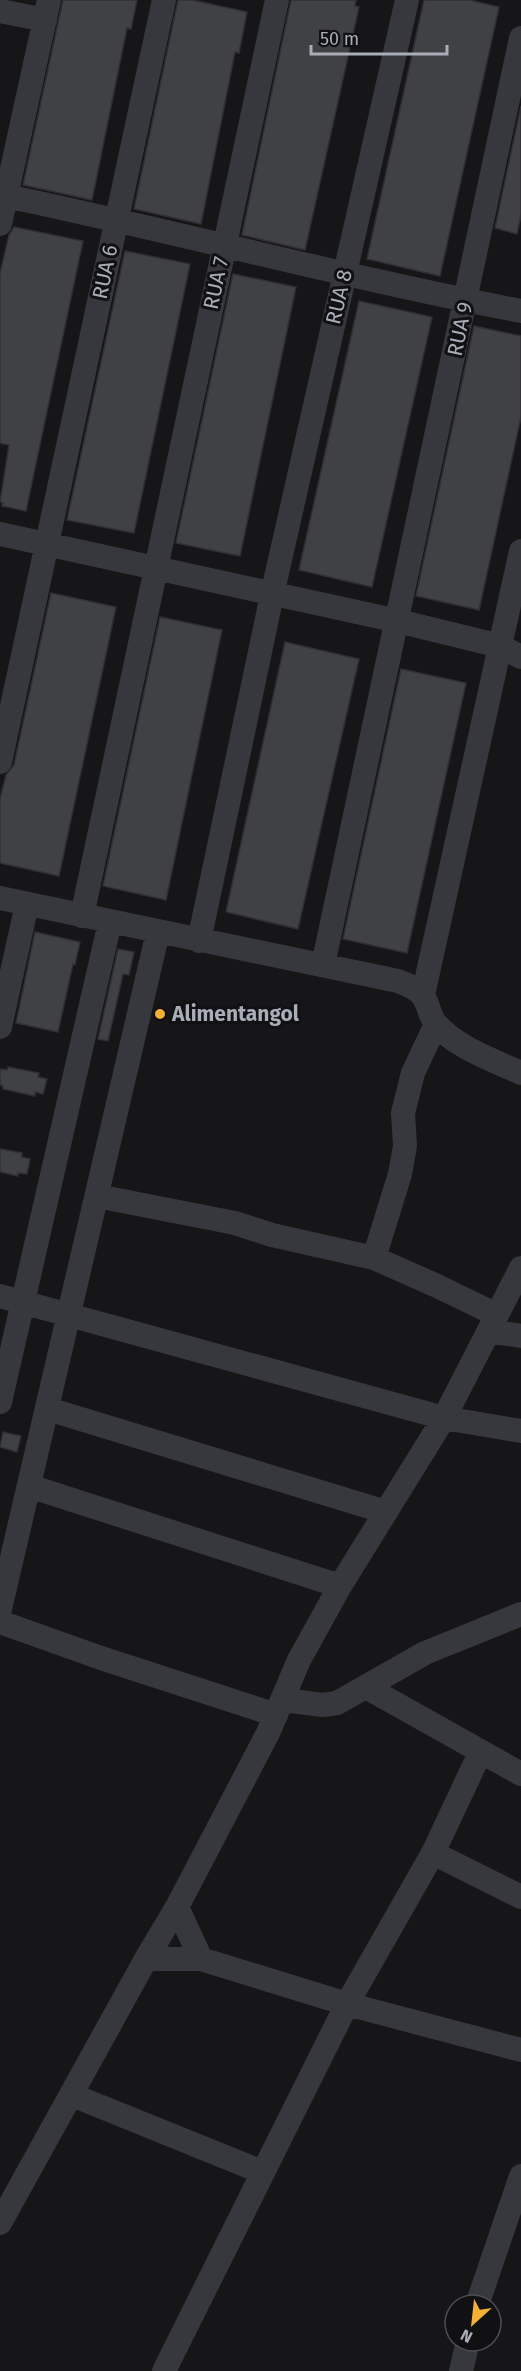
<svg xmlns="http://www.w3.org/2000/svg" width="521" height="2371" font-family="'Fira Sans',sans-serif">
  <style>
    .building { fill: #404145; stroke: #303034; stroke-width: 1.5 }
    .lines { fill: none; stroke-linecap: round; stroke-linejoin: round }
    .minor { stroke: #37383d; stroke-width: 24 }
    .poi-dot { fill: #f2b134; stroke: #111113; stroke-width: 2 }
    .labels { text-anchor: middle; stroke-width: 6; stroke-linejoin: round; paint-order: stroke }
    .street-label { font-size: 21px; fill: #a8adb8; stroke: #111113 }
    .poi-label { font-size: 21px; font-weight: bold; fill: #a8adb8; stroke: #111113; text-anchor: start }
  </style>
  <rect width="100%" height="100%" fill="#161618"/>
  <!-- building -->
  <path class="building" d="M 63,0 L 137,0 L 131,29 L 127,28 L 92,200 L 23,185 Z
    M 178,0 L 192,0 L 247,12 L 239,53 L 235,52 L 201,224 L 134,209 Z
    M 291,0 L 356,0 L 355,6 L 359,7 L 305,250 L 242,235 Z
    M 424,0 L 469,0 L 499,7 L 440,276 L 367,259 Z
    M 521,106 L 521,215 L 517,234 L 495,228 Z
    M 14,227 L 83,241 L 26,511 L 2,506 L 3,503 L 0,502 L 9,445 L 0,443 L 0,273 L 9,235 Z
    M 125,251 L 190,264 L 134,533 L 67,520 Z
    M 233,274 L 296,287 L 240,556 L 176,543 Z
    M 359,301 L 432,317 L 372,587 L 299,570 Z
    M 474,326 L 521,336 L 521,417 L 479,610 L 416,596 Z
    M 51,593 L 116,607 L 59,876 L 0,863 L 0,799 L 6,775 L 14,765 Z
    M 160,617 L 222,630 L 166,900 L 103,886 Z
    M 285,642 L 359,659 L 298,929 L 226,912 Z
    M 401,669 L 466,683 L 407,953 L 343,939 Z
    M 35,932 L 80,942 L 75,965 L 73,964 L 58,1032 L 16,1023 Z
    M 118,949 L 134,952 L 129,975 L 123,974 L 108,1041 L 98,1039 Z
    M 8,1067 L 39,1073 L 38,1077 L 47,1079 L 43,1094 L 35,1092 L 35,1096 L 3,1089 L 3,1086 L 0,1085 L 0,1069 L 7,1070 Z
    M 0,1149 L 22,1153 L 22,1157 L 30,1159 L 27,1174 L 18,1173 L 18,1176 L 0,1172 Z
    M 3,1432 L 21,1436 L 17,1452 L 0,1447 Z"/>
  <g class="lines">
    <!-- minor -->
    <path class="minor" d="M 0,11 L 45,20
      M 6,196 C 178,232 348,278 521,311
      M 0,224 L 49,0
      M 0,534 L 398,621 L 500,646 L 521,657
      M 0,762 L 164,0
      M 0,898 L 398,981 C 406,984 417,988 422,995 C 429,1003 429,1016 436,1024 C 457,1048 493,1060 521,1073
      M 82,916 L 277,0
      M 199,941 L 272,595 L 407,0
      M 323,965 L 521,38
      M 423,995 L 521,551
      M 0,1027 L 27,904
      M 97,1196 L 235,1223 L 272,1235 L 374,1258 L 435,1285 L 497,1315
      M 374,1258 L 400,1174 L 405,1146 L 403,1113 L 413,1073 L 436,1024
      M 0,1296 L 444,1418 L 521,1431
      M 489,1331 L 521,1336
      M 0,1402 L 110,922
      M 48,1409 L 386,1512
      M 29,1486 L 340,1586
      M 0,1609 L 158,932
      M 0,1622 L 101,1658 L 276,1715
      M 366,1687 L 521,1774
      M 283,1700 L 323,1705 L 337,1703 L 425,1653 L 521,1614
      M 480,1753 L 433,1853 L 347,2004 L 521,2050
      M 433,1853 L 521,1897
      M 177,1907 L 201,1959
      M 146,1959 L 201,1959 L 347,2004 L 164,2371
      M 72,2095 L 262,2172
      M 0,2223 L 146,1959 L 177,1907 L 268,1733 L 299,1660 L 340,1586 L 444,1418 L 521,1268
      M 477,2305 L 521,2176
      M 461,2371 L 468,2341"/>
  </g>
  <!-- markers -->
  <circle class="poi-dot" cx="160" cy="1014" r="6"/>
  <g class="labels">
    <!-- street labels -->
    <g class="street-label">
      <text transform="translate(105 272) rotate(-78)" y="7">RUA 6</text>
      <text transform="translate(216 283) rotate(-78)" y="7">RUA 7</text>
      <text transform="translate(339 297) rotate(-77)" y="7">RUA 8</text>
      <text transform="translate(460 329) rotate(-78)" y="7">RUA 9</text>
    </g>
    <!-- poi labels -->
    <g class="poi-label">
      <text x="172" y="1021">Alimentangol</text>
    </g>
  </g>
  <!-- north arrow -->
  <g transform="translate(473 2323) rotate(207)"><circle r="28" fill="#111113" stroke="#4d4f55" stroke-width="1.5"/>
  <path d="M0-4.5L10 22L0 15L-10 22Z" fill="#f2b134"/>
  <text y="-9" font-size="16" font-weight="bold" text-anchor="middle" fill="#a8adb8">N</text>
  </g>
  <!-- scale -->
  <path d="M311 45v9h136v-9" fill="none" stroke="#a8adb8" stroke-width="3"/>
  <text x="320" y="45" font-size="18" fill="#a8adb8" stroke="#111113" stroke-width="4.5" paint-order="stroke">50 m</text>
</svg>
